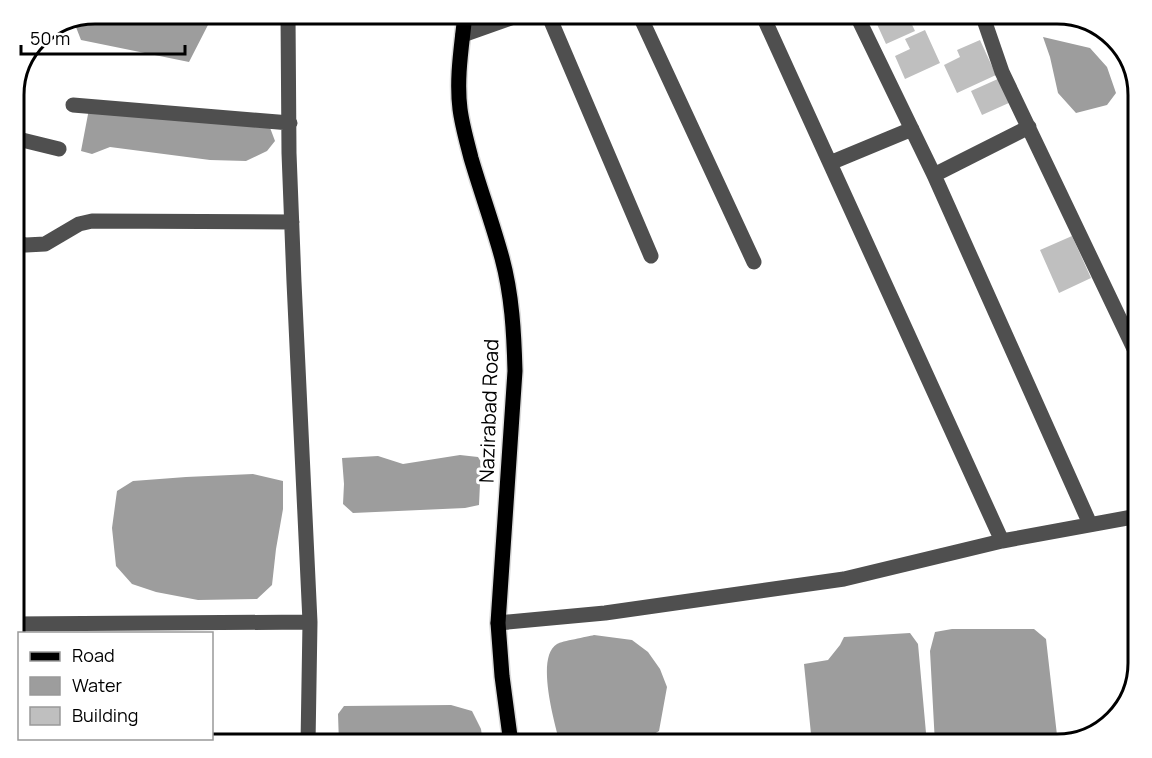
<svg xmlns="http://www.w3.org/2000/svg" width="1152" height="758" font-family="Manrope,sans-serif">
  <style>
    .water { fill: #9d9d9d }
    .building { fill: #bfbfbf }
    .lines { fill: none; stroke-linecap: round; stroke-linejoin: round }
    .major-casing { stroke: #dbdbdb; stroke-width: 18 }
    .minor { stroke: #4f4f4f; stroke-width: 15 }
    .major { stroke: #000; stroke-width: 15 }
    .labels { text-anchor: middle; stroke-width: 6; stroke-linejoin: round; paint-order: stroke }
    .street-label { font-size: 20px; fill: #000; stroke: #fff }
    .rim { fill: none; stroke: #000; stroke-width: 3 }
  </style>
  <rect width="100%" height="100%" fill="#fff"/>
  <!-- water -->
  <path class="water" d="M 95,14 L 208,14 L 209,23 L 189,62 L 81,40 L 74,22 Z
    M 1043,37 L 1090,48 L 1107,67 L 1116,93 L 1107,105 L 1076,113 L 1058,93 L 1050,57 Z
    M 89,109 L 269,125 L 275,141 L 267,151 L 246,161 L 210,160 L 110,147 L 92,154 L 81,151 Z
    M 460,455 L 478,457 L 481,462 L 479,505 L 465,508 L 353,513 L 343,504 L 344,484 L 342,458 L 378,456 L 403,464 Z
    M 253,474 L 283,481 L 283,509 L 276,549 L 272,585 L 257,599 L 198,600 L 156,592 L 132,584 L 116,566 L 112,528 L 117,491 L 133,481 L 186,477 Z
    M 952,629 L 1034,629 L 1046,639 L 1058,744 L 935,744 L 930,651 L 935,632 Z
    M 910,633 L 918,644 L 927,744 L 812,744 L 804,664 L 828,660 L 840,645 L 844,637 Z
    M 594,635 L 632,640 L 648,652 L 660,669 L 667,687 L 659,731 L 638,744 L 560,744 C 555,724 535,657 557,644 C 562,641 587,637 594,635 Z
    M 451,705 L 472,711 L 481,729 L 483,744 L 339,744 L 338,714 L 344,706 Z"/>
  <!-- building -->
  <path class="building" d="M 895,14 L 907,14 L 915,31 L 886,44 L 876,22 Z
    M 925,30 L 940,63 L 905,79 L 895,56 L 910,49 L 905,39 Z
    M 980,40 L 996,75 L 957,93 L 944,65 L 960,57 L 957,50 Z
    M 1000,78 L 1011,102 L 982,115 L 971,91 Z
    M 1072,236 L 1091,278 L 1059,293 L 1040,250 Z"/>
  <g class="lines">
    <!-- major casing -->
    <g class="major-casing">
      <path id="major" d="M 465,14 C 462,45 456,77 460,109 C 462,125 467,142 471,158 C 481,192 493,225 502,258 C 512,295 514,333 515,371 L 498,623 L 502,676 L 511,744"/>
    </g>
    <!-- minor -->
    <path class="minor" d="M 288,14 L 289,153 L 294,282 L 310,622 L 308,744
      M 548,14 L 651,256
      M 639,14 L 754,262
      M 762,14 L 1002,541
      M 856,14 L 934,175 L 1090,524
      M 982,14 L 1002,72 L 1138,357
      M 463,35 L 522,14
      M 73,105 L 290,123
      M 14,138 L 59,149
      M 830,163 L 912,129
      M 934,175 L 1029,127
      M 14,242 L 26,245 L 45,244 L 79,224 L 92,221 L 292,222
      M 498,623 L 605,613 L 844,579 L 1002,541 L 1138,516
      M 14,624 L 310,622"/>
    <!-- major -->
    <use href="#major" class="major"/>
  </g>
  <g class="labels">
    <!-- street labels -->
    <g class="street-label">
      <text transform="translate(489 411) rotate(-88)" y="7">Nazirabad Road</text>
    </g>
  </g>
  <!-- crop -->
  <path d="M0 0H1152V758H0ZM95 24H1057A71 71 0 0 1 1128 95V663A71 71 0 0 1 1057 734H95A71 71 0 0 1 24 663V95A71 71 0 0 1 95 24Z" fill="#fff" fill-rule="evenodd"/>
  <path class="rim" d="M95 24H1057A71 71 0 0 1 1128 95V663A71 71 0 0 1 1057 734H95A71 71 0 0 1 24 663V95A71 71 0 0 1 95 24Z"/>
  <!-- legend -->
  <rect x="18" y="632" width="195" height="108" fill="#ffffff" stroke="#999999" stroke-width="1.5"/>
  <rect x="30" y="652" width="30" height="9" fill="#000000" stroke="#999999" stroke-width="1.5"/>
  <text x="72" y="662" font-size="18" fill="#000000">Road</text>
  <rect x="30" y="677" width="30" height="18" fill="#9d9d9d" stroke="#999999" stroke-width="1.5"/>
  <text x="72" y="692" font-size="18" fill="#000000">Water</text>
  <rect x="30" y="707" width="30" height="18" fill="#bfbfbf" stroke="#999999" stroke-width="1.5"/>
  <text x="72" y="722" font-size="18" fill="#000000">Building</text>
  <!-- scale -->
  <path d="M21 45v9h164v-9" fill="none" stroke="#000000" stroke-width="3"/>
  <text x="30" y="45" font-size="18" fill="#000000" stroke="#ffffff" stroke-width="4.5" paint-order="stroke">50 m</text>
</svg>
